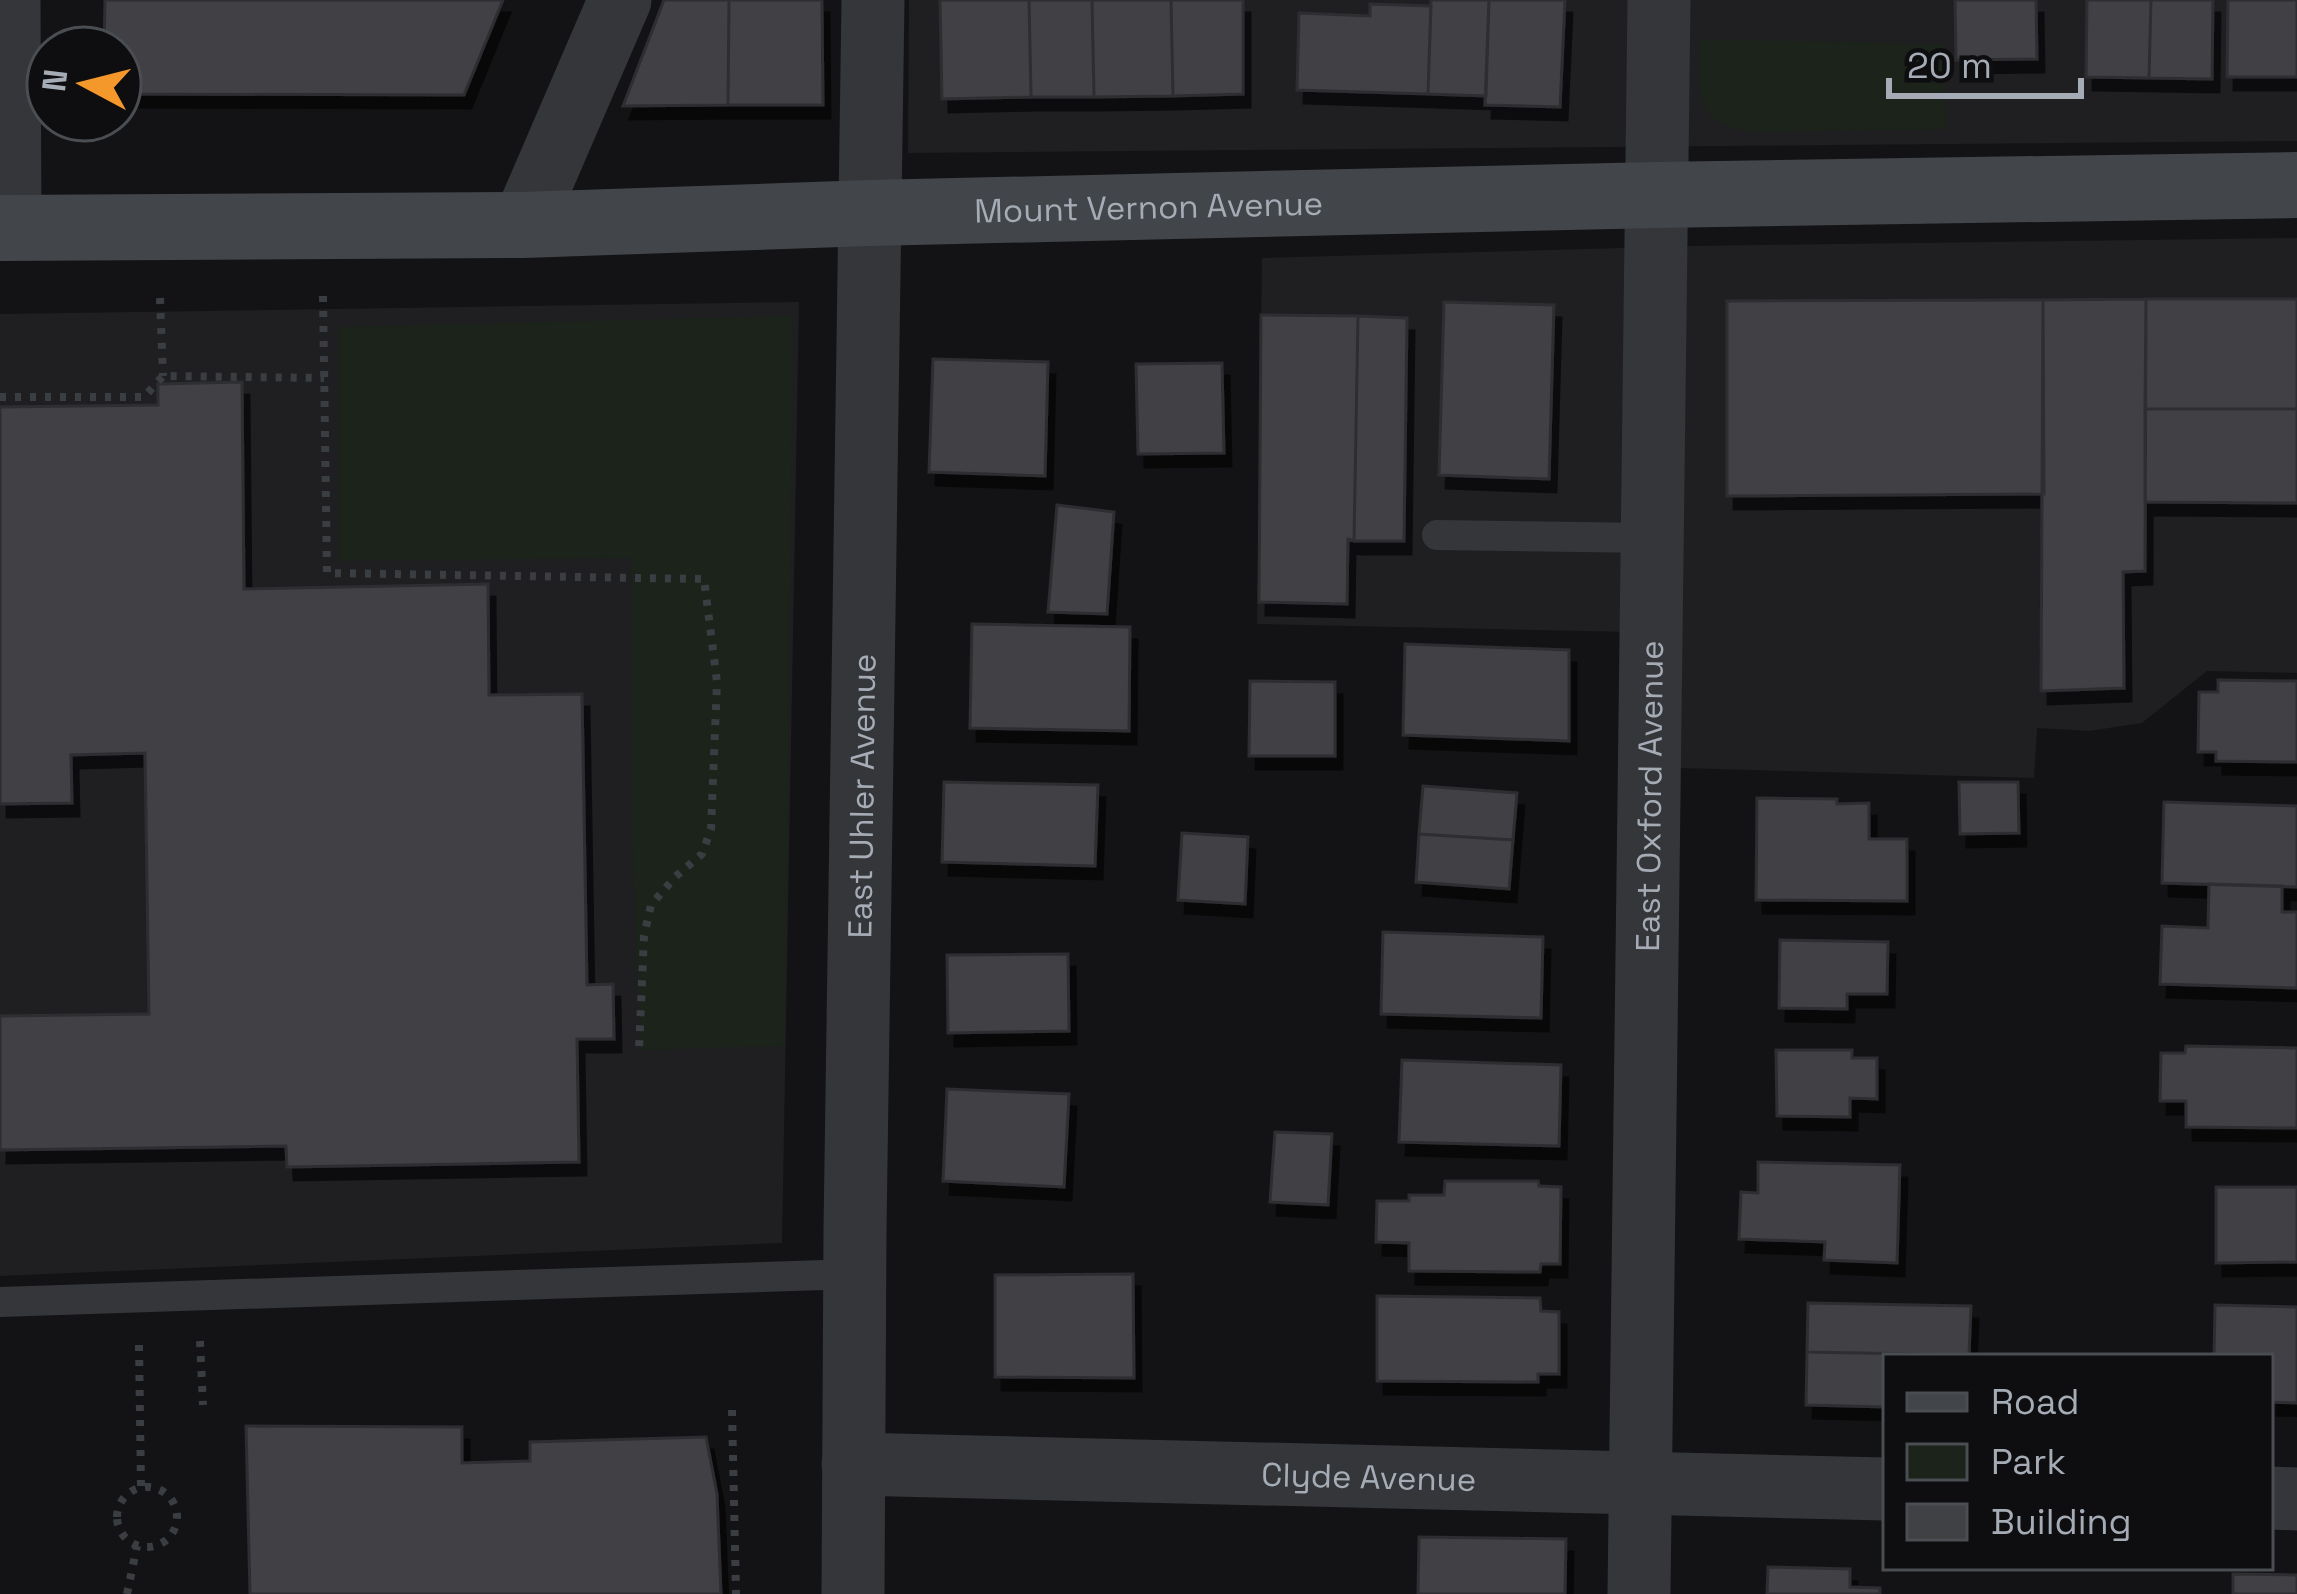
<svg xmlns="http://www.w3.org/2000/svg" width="2297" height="1594" font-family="'Space Grotesk',sans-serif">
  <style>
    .built { fill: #1f1f22 }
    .green { fill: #1b231b }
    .building { fill: #3f4145; stroke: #2d2e31; stroke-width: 3; filter: url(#shadow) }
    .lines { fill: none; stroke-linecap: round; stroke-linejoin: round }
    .path { stroke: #3a3d41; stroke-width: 8; stroke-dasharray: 6 9; stroke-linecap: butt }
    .lane { stroke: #34363a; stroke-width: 30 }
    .street { stroke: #34363a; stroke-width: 63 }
    .secondary { stroke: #42454a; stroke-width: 66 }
    .labels { text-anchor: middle; stroke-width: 12; stroke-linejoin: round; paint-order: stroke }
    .street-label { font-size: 33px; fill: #a5acb5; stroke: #0e0e10 }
  </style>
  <defs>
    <filter id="shadow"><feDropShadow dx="7" dy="13" stdDeviation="0" flood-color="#0009"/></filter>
  </defs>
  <rect width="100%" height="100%" fill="#131315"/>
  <!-- built -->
  <path class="built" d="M 909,0 L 2297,0 L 2297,141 L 908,153 Z
    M 2297,238 L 2297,673 L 2207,671 L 2142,723 L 2089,731 L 2037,728 L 2034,778 L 1678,768 L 1681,633 L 1257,624 L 1262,258 L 1693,246 Z
    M 799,302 L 782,1243 L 0,1276 L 0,314 Z"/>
  <!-- green -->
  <path class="green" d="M 1700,39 L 1945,44 L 1946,129 L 1757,132 C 1691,127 1699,93 1700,39 Z
    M 793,316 L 785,1046 L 640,1050 L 632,835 L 631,558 L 338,561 L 339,327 Z"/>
  <!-- building -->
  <path class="building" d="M 105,0 L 503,0 L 464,95 L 120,94 L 120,48 L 104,48 Z
    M 664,0 L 729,0 L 728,105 L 623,106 Z
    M 729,0 L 822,0 L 823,105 L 728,105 Z
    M 940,0 L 1029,0 L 1031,97 L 942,99 Z
    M 1029,0 L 1092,0 L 1094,97 L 1031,97 Z
    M 1092,0 L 1171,0 L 1173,96 L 1094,97 Z
    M 1171,0 L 1243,0 L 1243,94 L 1173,96 Z
    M 1431,0 L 1489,0 L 1486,96 L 1428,94 Z
    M 1489,0 L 1565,0 L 1560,107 L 1485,105 Z
    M 1955,0 L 2036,0 L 2037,59 L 1956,60 Z
    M 2087,0 L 2151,0 L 2149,78 L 2086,77 Z
    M 2151,0 L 2213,0 L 2212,79 L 2149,78 Z
    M 2228,0 L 2297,0 L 2297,77 L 2227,77 Z
    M 1370,4 L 1431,6 L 1428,94 L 1297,90 L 1299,13 L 1370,16 Z
    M 2146,299 L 2297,299 L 2297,409 L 2145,409 Z
    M 2146,299 L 2145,571 L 2123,572 L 2124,688 L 2041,691 L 2043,300 Z
    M 2043,300 L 2044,494 L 1727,496 L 1727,301 Z
    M 1444,302 L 1554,305 L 1549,479 L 1439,475 Z
    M 1261,315 L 1358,316 L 1354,541 L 1348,539 L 1347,604 L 1259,602 Z
    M 1358,316 L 1407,318 L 1404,541 L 1354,541 Z
    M 933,359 L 1048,362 L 1045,476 L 929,472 Z
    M 1222,363 L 1224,453 L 1138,454 L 1136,364 Z
    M 242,382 L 244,589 L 488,584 L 489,695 L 582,694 L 587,985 L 613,984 L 614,1039 L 577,1039 L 579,1162 L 287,1167 L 286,1146 L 0,1150 L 0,1016 L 149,1014 L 145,753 L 71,755 L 72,803 L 0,804 L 0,407 L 158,405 L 158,384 Z
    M 2145,409 L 2297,409 L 2297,503 L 2145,502 Z
    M 1057,505 L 1114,512 L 1107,614 L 1048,612 Z
    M 972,624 L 1130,627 L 1129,731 L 970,728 Z
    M 1405,644 L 1569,650 L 1569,741 L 1403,735 Z
    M 2218,680 L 2297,681 L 2297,762 L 2216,761 L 2216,752 L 2198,752 L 2199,692 L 2218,692 Z
    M 1250,681 L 1335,682 L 1335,756 L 1249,756 Z
    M 944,782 L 1098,785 L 1095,866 L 942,862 Z
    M 1959,782 L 2018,782 L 2019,833 L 1960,834 Z
    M 1423,786 L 1517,793 L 1513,840 L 1419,834 Z
    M 1757,798 L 1837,799 L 1837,804 L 1869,803 L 1869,839 L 1907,839 L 1907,901 L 1756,900 Z
    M 2164,802 L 2297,806 L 2297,887 L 2162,883 Z
    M 1182,833 L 1248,837 L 1245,904 L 1178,900 Z
    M 1419,834 L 1513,840 L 1509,889 L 1416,882 Z
    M 2209,884 L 2282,886 L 2282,912 L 2297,912 L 2297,988 L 2160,984 L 2162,926 L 2208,928 Z
    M 1383,932 L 1543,937 L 1541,1018 L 1381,1014 Z
    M 1780,940 L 1888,942 L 1887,994 L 1847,994 L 1847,1009 L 1779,1008 Z
    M 1068,954 L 1069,1031 L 948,1033 L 947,955 Z
    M 2186,1046 L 2297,1048 L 2297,1128 L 2186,1127 L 2186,1101 L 2160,1101 L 2161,1053 L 2185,1053 Z
    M 1776,1050 L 1852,1050 L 1852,1058 L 1877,1058 L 1877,1099 L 1850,1098 L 1850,1117 L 1777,1116 Z
    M 1402,1060 L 1561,1065 L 1559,1146 L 1399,1142 Z
    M 947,1089 L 1069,1094 L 1064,1187 L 943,1181 Z
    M 1275,1132 L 1332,1134 L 1328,1205 L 1270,1202 Z
    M 1758,1162 L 1900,1165 L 1897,1263 L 1824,1260 L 1825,1242 L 1739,1239 L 1741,1192 L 1758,1193 Z
    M 1445,1181 L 1538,1181 L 1539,1186 L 1561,1187 L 1560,1264 L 1541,1264 L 1540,1272 L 1409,1271 L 1409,1243 L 1376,1242 L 1377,1201 L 1409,1201 L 1409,1195 L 1444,1195 Z
    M 2216,1187 L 2297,1187 L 2297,1262 L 2216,1263 Z
    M 1133,1274 L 1134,1378 L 995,1377 L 995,1275 Z
    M 1377,1296 L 1540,1298 L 1541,1311 L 1559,1312 L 1559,1374 L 1538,1374 L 1538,1382 L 1377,1381 Z
    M 1808,1303 L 1971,1306 L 1969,1355 L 1807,1352 Z
    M 2215,1305 L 2297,1307 L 2297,1403 L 2270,1402 L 2270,1357 L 2214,1357 Z
    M 1807,1352 L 1969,1355 L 1969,1357 L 1886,1357 L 1886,1407 L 1806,1405 Z
    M 246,1426 L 462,1427 L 462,1463 L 530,1461 L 530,1442 L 706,1437 L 717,1494 L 721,1594 L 250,1594 Z
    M 1419,1537 L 1566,1539 L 1565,1594 L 1418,1594 Z
    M 1768,1567 L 1850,1569 L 1850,1587 L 1880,1588 L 1880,1594 L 1767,1594 Z
    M 2233,1574 L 2297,1575 L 2297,1594 L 2233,1594 Z"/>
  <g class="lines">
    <!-- path -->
    <path class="path" d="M 323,296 L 327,573 L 704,579 L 717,682 L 711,829 L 702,854 L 675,877 L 651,905 L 644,936 L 639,1050
      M 160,298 L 163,376
      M 0,397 L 144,397 L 163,376 L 324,378
      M 200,1341 L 203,1405
      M 139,1345 L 141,1487
      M 732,1410 L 736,1594
      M117 1517a30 30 0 1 1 60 0a30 30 0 1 1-60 0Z
      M 127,1594 L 137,1546"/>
    <!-- lane -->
    <path class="lane" d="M 1437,535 L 1653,538
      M 0,1302 L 855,1274"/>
    <!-- street -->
    <g class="street">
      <path d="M 9,0 L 10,228"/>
      <path d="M 523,225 L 620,0"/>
      <path id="s1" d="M 853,1464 L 1886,1489"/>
      <path d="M 2270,1498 L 2297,1499"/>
      <path id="s2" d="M 853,1594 L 855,1230 L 873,0"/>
      <path id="s3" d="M 1639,1594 L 1659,0"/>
    </g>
    <!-- secondary -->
    <path class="secondary" id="s4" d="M 0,228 L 523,225 L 870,213 L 1657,195 L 2297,185"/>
  </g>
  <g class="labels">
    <!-- street labels -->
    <g class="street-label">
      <text dy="12" stroke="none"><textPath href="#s4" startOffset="1149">Mount Vernon Avenue</textPath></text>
      <text dy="12" stroke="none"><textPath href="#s2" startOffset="798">East Uhler Avenue</textPath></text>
      <text dy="12" stroke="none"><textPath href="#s3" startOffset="798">East Oxford Avenue</textPath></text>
      <text dy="12" stroke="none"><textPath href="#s1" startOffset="516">Clyde Avenue</textPath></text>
    </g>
  </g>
  <!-- legend -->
  <rect x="1883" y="1354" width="390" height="216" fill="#0e0e10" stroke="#4a4d52" stroke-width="3"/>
  <rect x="1907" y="1393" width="60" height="18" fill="#42454a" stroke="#4a4d52" stroke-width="3"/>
  <text x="1991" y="1414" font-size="36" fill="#a5acb5">Road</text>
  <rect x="1907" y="1444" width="60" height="36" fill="#1b231b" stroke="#4a4d52" stroke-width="3"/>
  <text x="1991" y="1474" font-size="36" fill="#a5acb5">Park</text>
  <rect x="1907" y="1504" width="60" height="36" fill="#3f4145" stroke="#4a4d52" stroke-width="3"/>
  <text x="1991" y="1534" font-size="36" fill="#a5acb5">Building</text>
  <!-- north arrow -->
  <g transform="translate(84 84) rotate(277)"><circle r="57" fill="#0e0e10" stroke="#4a4d52" stroke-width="3"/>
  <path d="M0-9L21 45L0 30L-21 45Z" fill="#f4982c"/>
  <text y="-18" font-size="33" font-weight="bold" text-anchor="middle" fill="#a5acb5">N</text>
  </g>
  <!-- scale -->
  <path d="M1889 78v18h192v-18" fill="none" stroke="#a5acb5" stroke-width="6"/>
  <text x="1907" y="78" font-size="36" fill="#a5acb5" stroke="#0e0e10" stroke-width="9" paint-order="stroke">20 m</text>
</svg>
